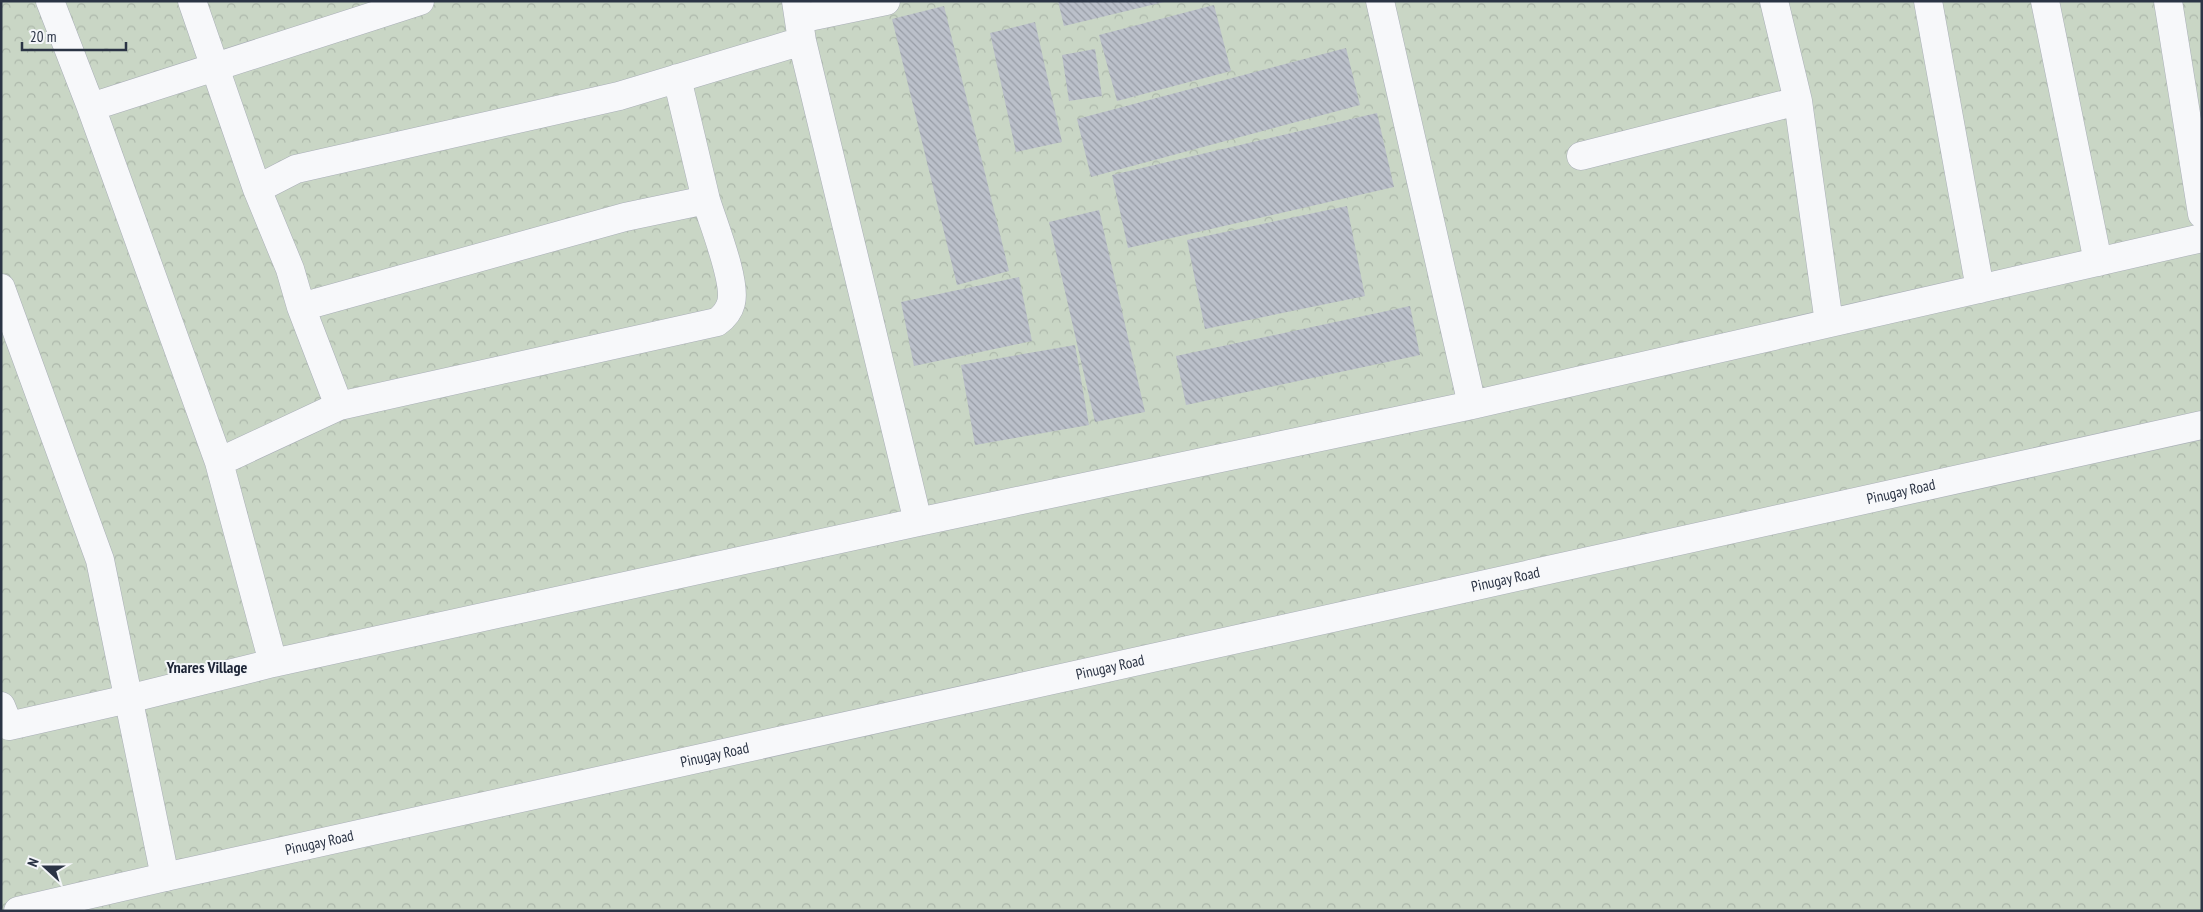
<svg xmlns="http://www.w3.org/2000/svg" width="2203" height="912" font-family="'PT Sans Narrow',sans-serif">
  <style>
    .park { fill: url(#park-crowns) }
    .building { fill: url(#building-back-hatch) }
    .lines { fill: none; stroke-linecap: round; stroke-linejoin: round }
    .minor-casing { stroke: #a9aeb7; stroke-width: 29 }
    .tertiary-casing { stroke: #a9aeb7; stroke-width: 29 }
    .minor { stroke: #f7f8fa; stroke-width: 28 }
    .tertiary { stroke: #f7f8fa; stroke-width: 28 }
    .labels { text-anchor: middle; stroke-width: 4; stroke-linejoin: round; paint-order: stroke }
    .street-label { font-size: 15px; fill: #2b3445; stroke: #f4f6f9 }
    .neighbourhood-label { font-size: 16px; font-weight: bold; fill: #1d2536; stroke: #f4f6f9 }
  </style>
  <defs>
    <pattern id="park-crowns" width="20" height="18" patternUnits="userSpaceOnUse" patternTransform="scale(1.25)"><rect width="20" height="18" fill="#c9d6c5"/><path d="M2 6a3 3 0 1 1 6 0M12 15a3 3 0 1 1 6 0" fill="none" stroke="#adb8ab"/></pattern>
    <pattern id="building-back-hatch" width="6" height="6" patternUnits="userSpaceOnUse" patternTransform="scale(1.25)"><rect width="6" height="6" fill="#bbc0ca"/><path d="M-1 5l2 2M0 0l6 6M5-1l2 2" fill="none" stroke="#989da6"/></pattern>
  </defs>
  <rect width="100%" height="100%" fill="#e4e7ec"/>
  <!-- park -->
  <path class="park" d="M 1,1 L 2202,1 L 2202,911 L 1,911 Z"/>
  <!-- building -->
  <path class="building" d="M 1058,1 L 1164,1 L 1164,2 L 1064,26 Z
    M 1214,5 L 1231,71 L 1117,101 L 1099,35 Z
    M 944,6 L 1009,271 L 957,285 L 892,19 Z
    M 1035,22 L 1062,142 L 1016,152 L 990,33 Z
    M 1346,48 L 1360,105 L 1091,177 L 1077,119 Z
    M 1095,49 L 1102,96 L 1069,101 L 1062,55 Z
    M 1377,113 L 1394,187 L 1128,248 L 1112,175 Z
    M 1347,206 L 1365,296 L 1205,329 L 1187,240 Z
    M 1099,210 L 1145,412 L 1095,422 L 1049,222 Z
    M 1019,277 L 1032,341 L 914,366 L 901,302 Z
    M 1410,306 L 1420,355 L 1186,405 L 1176,356 Z
    M 1075,345 L 1089,425 L 975,445 L 961,365 Z"/>
  <g class="lines">
    <!-- minor casing -->
    <g class="minor-casing">
      <path id="minor" d="M 50,1 L 91,107 L 219,462 L 273,663
        M 192,1 L 257,189 L 290,269 L 301,307 L 339,406
        M 796,1 L 802,41 L 918,522
        M 1380,1 L 1472,405
        M 1774,1 L 1798,101 L 1829,323
        M 1928,1 L 1980,289
        M 2045,1 L 2098,262
        M 2168,1 L 2202,214
        M 799,19 L 886,1
        M 91,107 L 420,1
        M 1581,156 L 1798,101
        M 257,189 L 296,169 L 619,96 L 802,41
        M 301,307 L 625,217 L 706,200 L 677,78
        M 219,462 L 339,406 L 717,322 C 724,317 729,311 731,303 C 737,282 713,223 706,200
        M 1,706 L 9,726 L 128,699 L 273,663 L 918,522 L 1472,405 L 2202,238"/>
    </g>
    <!-- tertiary casing -->
    <g class="tertiary-casing">
      <g id="tertiary">
        <path d="M 1,288 L 100,560 L 165,877"/>
        <path id="s1" d="M 18,911 L 165,877 L 2202,425"/>
      </g>
    </g>
    <!-- minor -->
    <use href="#minor" class="minor"/>
    <!-- tertiary -->
    <use href="#tertiary" class="tertiary"/>
  </g>
  <g class="labels">
    <!-- street labels -->
    <g class="street-label">
      <text dy="5" stroke="none"><textPath href="#s1" startOffset="1929">Pinugay Road</textPath></text>
      <text dy="5" stroke="none"><textPath href="#s1" startOffset="1524">Pinugay Road</textPath></text>
      <text dy="5" stroke="none"><textPath href="#s1" startOffset="1119">Pinugay Road</textPath></text>
      <text dy="5" stroke="none"><textPath href="#s1" startOffset="714">Pinugay Road</textPath></text>
      <text dy="5" stroke="none"><textPath href="#s1" startOffset="309">Pinugay Road</textPath></text>
    </g>
    <!-- neighbourhood labels -->
    <g class="neighbourhood-label">
      <text x="207" y="673">Ynares Village</text>
    </g>
  </g>
  <!-- border -->
  <rect width="2203" height="912" fill="none" stroke="#2b3445" stroke-width="5"/>
  <!-- north arrow -->
  <g transform="translate(45 867) rotate(291)" stroke="#f4f6f9" stroke-width="4" paint-order="stroke">
  <path d="M0-4L9 19L0 12L-9 19Z" fill="#2b3445"/>
  <text y="-8" font-size="14" font-weight="bold" text-anchor="middle" fill="#2b3445">N</text>
  </g>
  <!-- scale -->
  <path d="M22 42v8h104v-8" fill="none" stroke="#2b3445" stroke-width="2.5"/>
  <text x="30" y="42" font-size="15" fill="#2b3445" stroke="#f4f6f9" stroke-width="4" paint-order="stroke">20 m</text>
</svg>
